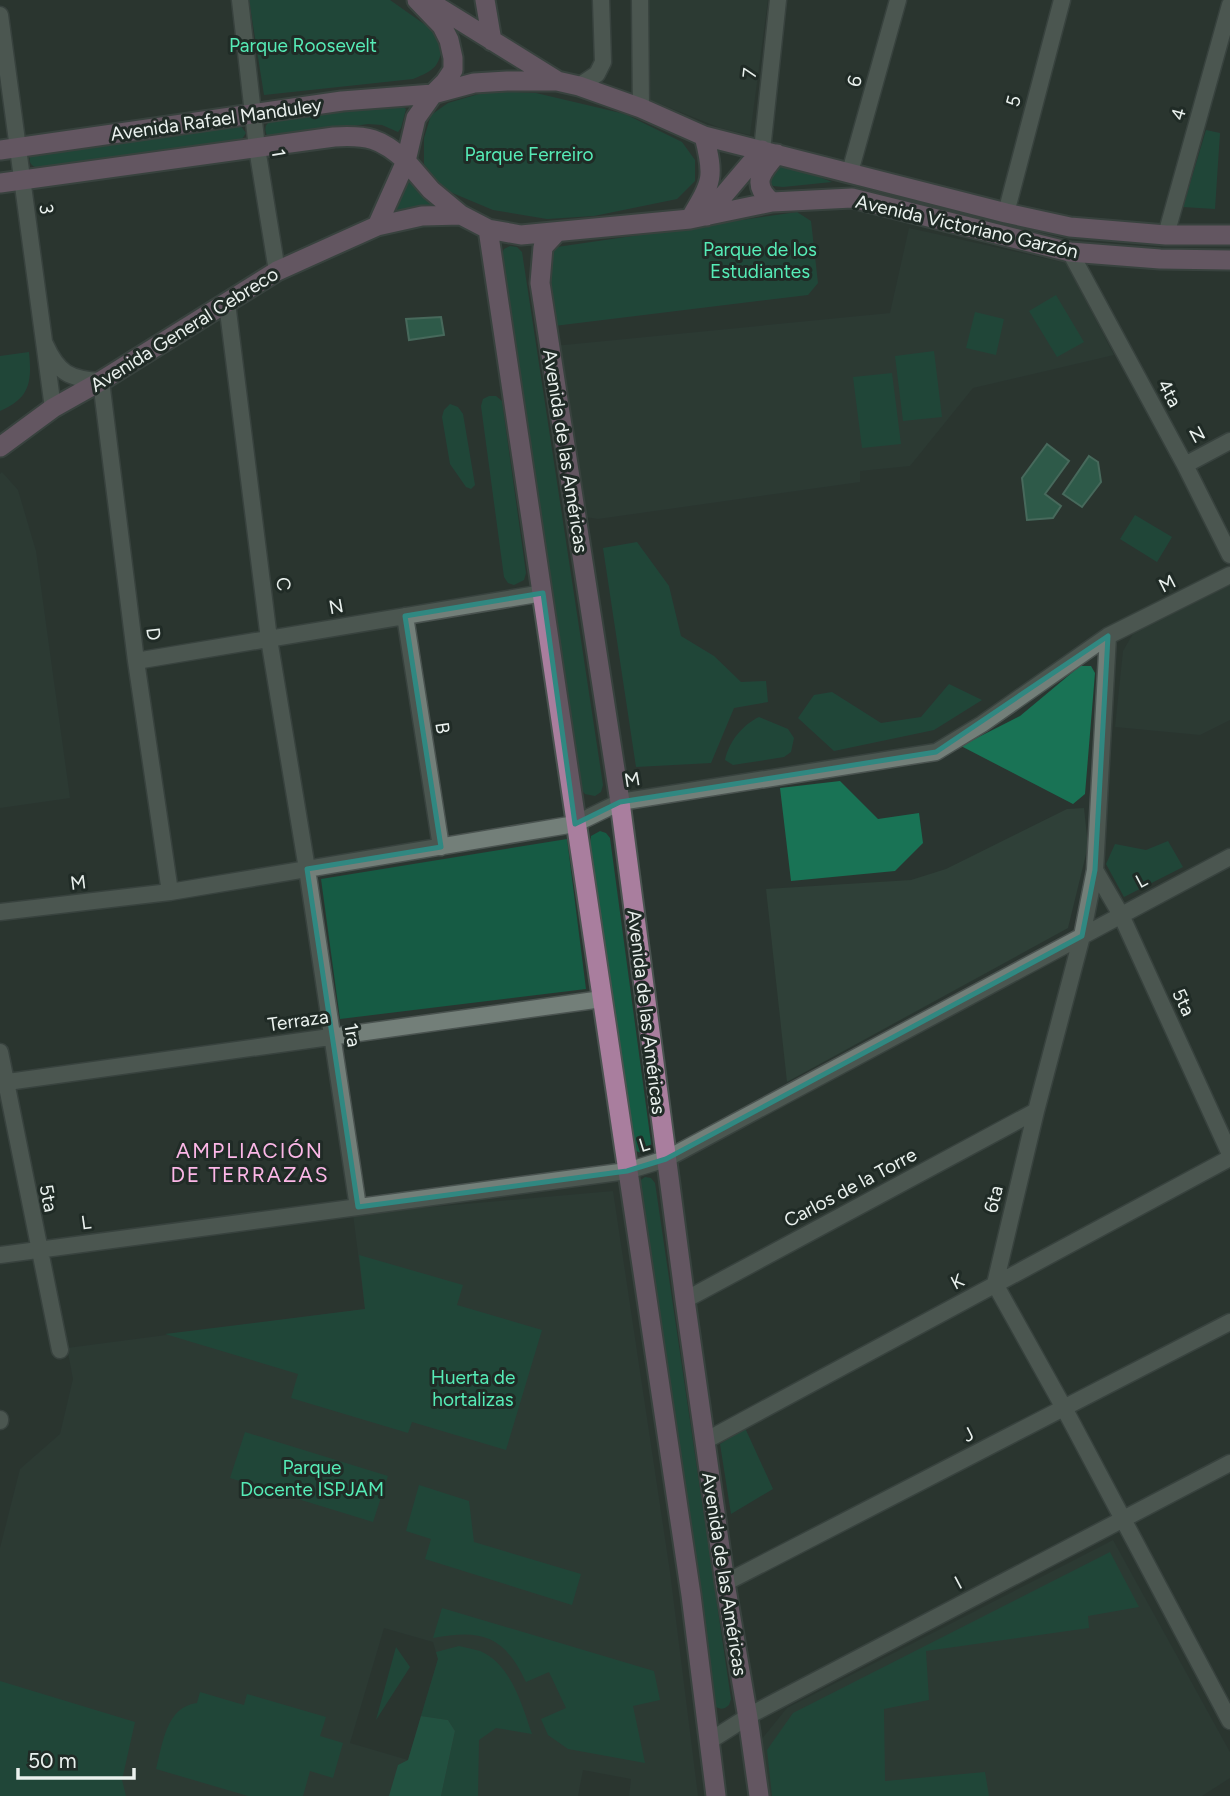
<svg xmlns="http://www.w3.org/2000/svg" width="1230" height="1796" font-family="Figtree,sans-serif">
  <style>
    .built { fill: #2f4038; fill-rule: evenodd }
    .green { fill: #165b44 }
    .forest { fill: #197355 }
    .water { fill: #338869; stroke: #6aa891; stroke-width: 2 }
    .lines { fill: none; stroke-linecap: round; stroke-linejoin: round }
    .minor-casing { stroke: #4a5350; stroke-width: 19 }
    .major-casing { stroke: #4a5350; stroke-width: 23 }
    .minor { stroke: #737f79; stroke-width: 16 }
    .major { stroke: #a97e9e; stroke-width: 19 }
    .marked { fill: none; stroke: #308881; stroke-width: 5; stroke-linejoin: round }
    .labels { text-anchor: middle; stroke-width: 6; stroke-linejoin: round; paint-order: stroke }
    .park-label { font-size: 19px; fill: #56ecb7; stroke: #202b26 }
    .street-label { font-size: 19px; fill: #eaf1ee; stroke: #202b26 }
    .neighbourhood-label { font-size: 21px; letter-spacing: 2px; fill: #fcb7e7; stroke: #202b26 }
  </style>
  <rect width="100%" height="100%" fill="#2a3530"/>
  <!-- built -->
  <path class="built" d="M 649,0 L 768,0 L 750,135 L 720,128 L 648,99 Z
    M 909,228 L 1066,263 L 1114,355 L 973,388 L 910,466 L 860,471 L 860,482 L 598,519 L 579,516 L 554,346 L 890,313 Z
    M 2,472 L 18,490 L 36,551 L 70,798 L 0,808 L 0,474 Z
    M 1230,583 L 1230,720 L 1200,735 L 1115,727 L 1123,651 L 1134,632 L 1156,618 Z
    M 1084,808 L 1088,846 L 1068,928 L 787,1082 L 766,889 L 911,880 L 946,869 L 1067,809 Z
    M 613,1191 L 670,1572 L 698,1796 L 629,1796 L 631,1779 L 583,1770 L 578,1796 L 0,1796 L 0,1548 L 20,1469 L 60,1434 L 73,1379 L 67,1348 L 365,1309 L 353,1214 ZM 384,1628 L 433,1642 L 438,1659 L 408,1760 L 350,1743 Z
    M 1113,1540 L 1230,1752 L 1230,1778 L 1202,1796 L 763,1796 L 757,1745 L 787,1708 Z"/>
  <!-- green -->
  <path class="green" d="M 249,0 L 390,0 L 434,31 L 443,43 C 439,67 435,70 413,79 L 264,95 Z
    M 489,91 L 536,93 L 625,114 L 682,142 L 695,160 L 695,181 L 677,199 L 594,216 L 547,219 L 493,210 L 443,189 L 424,164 L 424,138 L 431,115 L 448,103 Z
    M 398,104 L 406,109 L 401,128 L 398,132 L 382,125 L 368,124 L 275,137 L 267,135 C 264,129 265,124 271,121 Z
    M 240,125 L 246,133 L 240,142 L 38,168 C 30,166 29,162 30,155 Z
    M 1206,130 L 1220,133 L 1215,209 L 1183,207 Z
    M 787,164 L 832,182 L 783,187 L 773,186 L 768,180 L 774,168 Z
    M 409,181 L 437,207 L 414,207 L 395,212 Z
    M 797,212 L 811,221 L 818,283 L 808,295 L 554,326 L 546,264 L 557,247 Z
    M 510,246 L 517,247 L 522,252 L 603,785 L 601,792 L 595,796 L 585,794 L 581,789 L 501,256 L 504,249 Z
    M 1056,295 L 1084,342 L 1057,357 L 1029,311 Z
    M 975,312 L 1004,319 L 996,355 L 966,348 Z
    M 934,351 L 942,417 L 903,421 L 895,356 Z
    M 29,352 C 32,382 30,398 0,411 L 0,356 Z
    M 892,373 L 901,444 L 862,448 L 853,377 Z
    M 489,396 L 496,396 L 502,401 L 526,573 L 524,580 L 514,585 L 508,583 L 504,577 L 481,406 L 483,399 Z
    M 450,404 L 458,407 L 463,414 L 475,485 L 471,489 L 466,487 L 450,464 L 442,417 L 444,410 Z
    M 1135,515 L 1172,537 L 1157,562 L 1120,539 Z
    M 637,542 L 669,586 L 681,636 L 714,656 L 741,682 L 766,681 L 768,702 L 734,708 L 711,763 L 636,767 L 603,548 Z
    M 949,684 L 982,700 L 934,730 L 834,751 L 798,718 L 814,695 L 832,692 L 881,723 L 921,717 Z
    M 759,717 L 788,729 L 794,738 L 791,752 L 784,757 L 733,765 L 725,760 C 729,742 742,725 759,717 Z
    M 600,831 L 606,833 L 610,838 L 651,1143 C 649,1154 639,1156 632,1147 L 590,843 L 591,836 Z
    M 567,839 L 586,989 L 340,1019 L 321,879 Z
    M 1168,841 L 1183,867 L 1124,897 L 1106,864 L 1115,844 L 1146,850 Z
    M 645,1177 L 651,1178 L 655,1183 L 731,1699 L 729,1705 C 724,1710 718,1710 713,1704 L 638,1182 Z
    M 359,1255 L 463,1285 L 457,1305 L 542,1330 L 506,1450 L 412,1422 L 408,1433 L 291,1398 L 298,1374 L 165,1334 L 365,1309 Z
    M 745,1428 L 773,1489 L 731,1514 L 720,1444 Z
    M 245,1432 L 388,1476 L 373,1522 L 230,1478 Z
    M 419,1485 L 469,1501 L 474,1542 L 581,1574 L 572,1605 L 425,1559 L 431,1539 L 406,1531 Z
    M 1110,1552 L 1139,1607 L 1088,1616 L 1089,1628 L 926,1651 L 929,1700 L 884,1709 L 885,1781 L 985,1772 L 989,1796 L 772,1796 L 767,1750 L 793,1713 Z
    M 442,1608 L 654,1671 L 660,1700 L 633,1706 L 645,1763 L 568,1749 L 548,1735 L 541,1719 L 566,1708 L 549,1672 L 526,1682 C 504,1636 483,1629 433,1638 Z
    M 459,1646 C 466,1648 474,1649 480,1651 C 511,1664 522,1705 532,1734 L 496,1728 L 479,1740 L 478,1796 L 441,1796 L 455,1731 L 448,1720 L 421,1716 L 438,1659 L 436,1652 Z
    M 396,1647 L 410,1667 L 376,1720 Z
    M 0,1681 L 135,1722 L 122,1780 L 126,1796 L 0,1796 Z
    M 200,1692 L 244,1705 L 247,1694 L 326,1717 L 320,1736 L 343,1743 L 333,1778 L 310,1771 L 303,1796 L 248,1796 L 156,1769 C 163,1743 166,1707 197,1703 Z"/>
  <!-- forest -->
  <path class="forest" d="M 1080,666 L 1091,666 L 1095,673 L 1085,794 L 1073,804 L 961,746 L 1020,716 Z
    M 840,781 L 878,819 L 919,813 L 923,843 L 895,871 L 791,881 L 780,788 Z
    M 421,1716 L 448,1720 L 455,1731 L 441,1796 L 389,1796 L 398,1765 L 408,1760 Z"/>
  <!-- water -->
  <path class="water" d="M 441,317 L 444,335 L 409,340 L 406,319 Z
    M 1047,444 L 1069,461 L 1045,494 L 1061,506 L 1053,518 L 1027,520 L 1022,478 Z
    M 1089,456 L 1098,462 L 1101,482 L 1082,507 L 1063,494 Z"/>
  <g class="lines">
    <!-- minor casing -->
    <g class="minor-casing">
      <path id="minor" d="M 240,0 L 257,148 L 277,271
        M 640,0 L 641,108
        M 0,15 L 53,408
        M 579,86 L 597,74 L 603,62 L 601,0
        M 762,150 L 778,0
        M 850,172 L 898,0
        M 1006,213 L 1062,0
        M 1166,235 L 1230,5
        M 1070,252 L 1185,465 L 1230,555
        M 227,303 L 269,639 L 307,869 L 358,1207
        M 45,344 C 58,373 69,379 101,381 L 136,661 L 170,892
        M 1185,465 L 1230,441
        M 405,616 L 441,847
        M 1108,636 L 1095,870 L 1082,936 L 1036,1111 L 995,1284 L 1064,1408 L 1230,1721
        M 136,661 L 543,593
        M 1095,870 L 1121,915 L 1230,1154
        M 0,912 L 170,892 L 575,824 L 620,802 L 936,752 L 982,724 L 1108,636 L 1230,575
        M 0,1052 L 60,1350
        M 0,1083 L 602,999
        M 0,1255 L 627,1171 L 666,1159 L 1230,857
        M 685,1300 L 1036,1111
        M 0,1419 L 0,1421
        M 705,1441 L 1230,1158
        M 725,1583 L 1230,1322
        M 708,1742 L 752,1714 L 1230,1463"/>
    </g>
    <!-- major casing -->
    <g class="major-casing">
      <path id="major" d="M 485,0 L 492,41
        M 430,2 L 556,80
        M 507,81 L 557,81 L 579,86 L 641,108 L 704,136 C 715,178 712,182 690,219 L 521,235 L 488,229 L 461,215 L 431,190 L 406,161 L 416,118 L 433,94 L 474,83 Z
        M 704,136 L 1006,213 L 1070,227 L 1166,235 L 1230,235
        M 0,150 L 342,101 L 433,94 L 445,82 L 453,70 L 453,58 L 449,40 L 442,26 L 417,0
        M 0,183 L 334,137 C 367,135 381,138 406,161 L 377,226
        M 772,202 C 750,184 762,171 777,154
        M 706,216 L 762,150
        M 690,219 L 772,202 L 852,198 L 1070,252 L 1160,259 L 1230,260
        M 488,229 L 691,1595 L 716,1796
        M 556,233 L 543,247 L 540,283 L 620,802 L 685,1300 L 725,1583 L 748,1718 L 759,1796
        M 0,447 L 53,408 L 101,381 L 277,271 L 377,226 L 422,216 L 461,215"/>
    </g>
    <!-- minor -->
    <use href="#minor" class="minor"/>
    <!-- major -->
    <use href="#major" class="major"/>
  </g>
  <!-- marked area -->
  <path d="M0 0H1230V1796H0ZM 543,593 L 575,824 L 620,802 L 936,752 L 1108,636 L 1095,870 L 1082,936 L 666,1159 L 627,1171 L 358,1207 L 307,869 L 441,847 L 405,616 Z" fill="#2a3530" fill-opacity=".55" fill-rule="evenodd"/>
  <path class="marked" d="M 543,593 L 575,824 L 620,802 L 936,752 L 1108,636 L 1095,870 L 1082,936 L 666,1159 L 627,1171 L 358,1207 L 307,869 L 441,847 L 405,616 Z"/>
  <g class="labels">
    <!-- park labels -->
    <g class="park-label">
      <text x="303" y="52">Parque Roosevelt</text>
      <text x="529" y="161">Parque Ferreiro</text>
      <text x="760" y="256">Parque de los<tspan x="760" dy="22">Estudiantes</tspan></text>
      <text x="473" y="1384">Huerta de<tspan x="473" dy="22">hortalizas</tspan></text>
      <text x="312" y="1474">Parque<tspan x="312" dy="22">Docente ISPJAM</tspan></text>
    </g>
    <!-- street labels -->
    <g class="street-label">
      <text transform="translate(749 73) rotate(-84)" y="7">7</text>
      <text transform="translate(854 81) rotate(-74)" y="7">6</text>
      <text transform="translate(1013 101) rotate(-75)" y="7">5</text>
      <text transform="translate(1178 114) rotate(-74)" y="7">4</text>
      <text transform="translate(216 119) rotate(-8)" y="7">Avenida Rafael Manduley</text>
      <text transform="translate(279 153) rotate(81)" y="7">1</text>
      <text transform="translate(47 209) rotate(82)" y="7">3</text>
      <text transform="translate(967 226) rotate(13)" y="7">Avenida Victoriano Garzón</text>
      <text transform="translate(184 329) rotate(-32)" y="7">Avenida General Cebreco</text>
      <text transform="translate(1170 393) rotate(62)" y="7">4ta</text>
      <text transform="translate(1197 434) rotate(-28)" y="7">N</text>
      <text transform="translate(566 451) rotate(81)" y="7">Avenida de las Américas</text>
      <text transform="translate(1167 583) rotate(-27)" y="7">M</text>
      <text transform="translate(284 584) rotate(83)" y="7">C</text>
      <text transform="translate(336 606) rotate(-10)" y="7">N</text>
      <text transform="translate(154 634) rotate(83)" y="7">D</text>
      <text transform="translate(443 728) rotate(81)" y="7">B</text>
      <text transform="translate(632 779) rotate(-9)" y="7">M</text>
      <text transform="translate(1141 880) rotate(-28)" y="7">L</text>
      <text transform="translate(78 882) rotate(-7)" y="7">M</text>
      <text transform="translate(1184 1002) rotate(65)" y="7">5ta</text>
      <text transform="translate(647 1012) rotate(83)" y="7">Avenida de las Américas</text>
      <text transform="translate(298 1020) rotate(-8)" y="7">Terraza</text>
      <text transform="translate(353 1035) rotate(81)" y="7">1ra</text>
      <text transform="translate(644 1144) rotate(-17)" y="7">L</text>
      <text transform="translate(850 1187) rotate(-28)" y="7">Carlos de la Torre</text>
      <text transform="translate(49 1198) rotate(79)" y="7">5ta</text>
      <text transform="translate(993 1199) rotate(-76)" y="7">6ta</text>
      <text transform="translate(86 1222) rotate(-8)" y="7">L</text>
      <text transform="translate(957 1281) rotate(-28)" y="7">K</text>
      <text transform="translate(968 1434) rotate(-27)" y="7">J</text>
      <text transform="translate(725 1574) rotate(81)" y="7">Avenida de las Américas</text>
      <text transform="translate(958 1582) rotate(-28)" y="7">I</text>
    </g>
    <!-- neighbourhood labels -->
    <g class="neighbourhood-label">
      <text x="250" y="1158">AMPLIACIÓN<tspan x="250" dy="24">DE TERRAZAS</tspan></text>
    </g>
  </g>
  <!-- scale -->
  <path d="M18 1768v10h116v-10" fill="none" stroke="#eaf1ee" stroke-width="3.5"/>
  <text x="28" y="1768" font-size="21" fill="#eaf1ee" stroke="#202b26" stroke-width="5" paint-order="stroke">50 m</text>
</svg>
